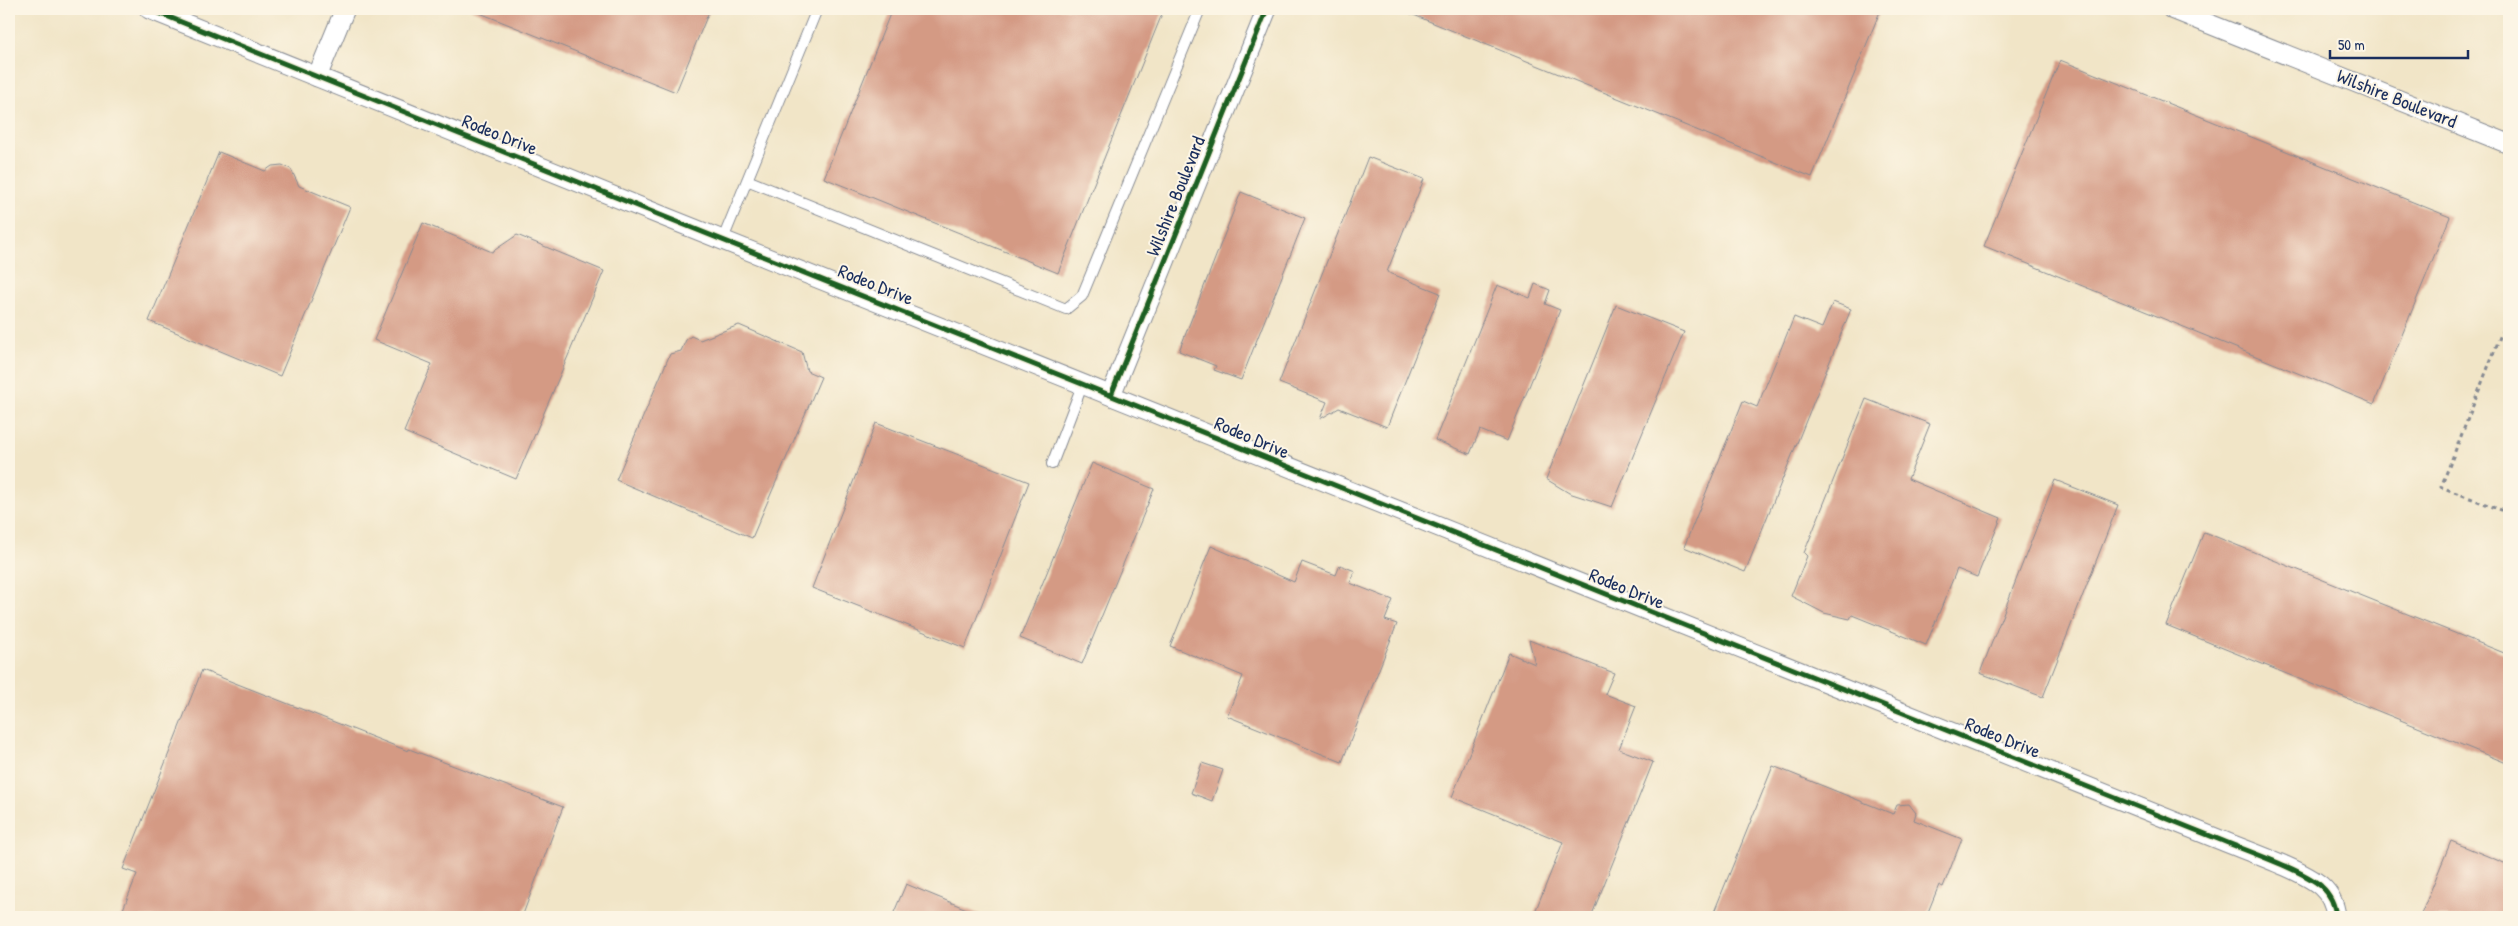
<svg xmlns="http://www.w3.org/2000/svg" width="2518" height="926" font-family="'Patrick Hand',sans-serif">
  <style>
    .building { fill: #d49a84 }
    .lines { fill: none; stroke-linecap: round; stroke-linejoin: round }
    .lane-casing { stroke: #868a92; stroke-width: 12 }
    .street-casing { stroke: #868a92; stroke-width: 21 }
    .path { stroke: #868a92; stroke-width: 3; stroke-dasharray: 4 4; stroke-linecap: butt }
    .lane { stroke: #fff; stroke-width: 10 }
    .street { stroke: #fff; stroke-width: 19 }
    .cycleway-casing { stroke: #fcf5e5; stroke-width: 8 }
    .cycleway { stroke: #1b5e20; stroke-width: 5 }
    .labels { text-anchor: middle; stroke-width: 4; stroke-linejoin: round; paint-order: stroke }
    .street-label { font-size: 19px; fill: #1b2f5e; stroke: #fcf5e5 }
  </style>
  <rect width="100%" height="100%" fill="#fcf5e5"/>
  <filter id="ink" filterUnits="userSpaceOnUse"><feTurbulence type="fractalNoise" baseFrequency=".02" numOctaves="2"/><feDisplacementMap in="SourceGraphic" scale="10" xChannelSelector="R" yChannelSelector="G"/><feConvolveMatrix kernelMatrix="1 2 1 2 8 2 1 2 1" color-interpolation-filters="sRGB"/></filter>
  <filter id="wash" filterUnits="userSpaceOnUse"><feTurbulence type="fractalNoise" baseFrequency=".0096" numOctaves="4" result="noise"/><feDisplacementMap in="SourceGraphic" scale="20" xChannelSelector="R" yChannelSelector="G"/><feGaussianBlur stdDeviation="1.12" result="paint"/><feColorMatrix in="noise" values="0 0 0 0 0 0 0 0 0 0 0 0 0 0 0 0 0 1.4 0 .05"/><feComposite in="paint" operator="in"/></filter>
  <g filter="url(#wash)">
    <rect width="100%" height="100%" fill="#f1e5c7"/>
    <g id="blocks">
      <!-- building -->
      <path class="building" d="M 470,9 L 710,9 L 676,92 Z
        M 892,9 L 1164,9 L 1058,273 L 824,178 Z
        M 1399,9 L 1881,9 L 1812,177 Z
        M 2060,60 L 2450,217 L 2374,404 L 1984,246 Z
        M 219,152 L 265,171 L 272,166 L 282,165 L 291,169 L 299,186 L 350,207 L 280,376 L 149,321 Z
        M 1368,157 L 1424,179 L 1387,272 L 1440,293 L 1387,427 L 1339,408 L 1320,419 L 1327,402 L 1279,383 Z
        M 1241,192 L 1305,218 L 1241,380 L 1214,370 L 1216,366 L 1179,351 Z
        M 423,223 L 492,252 L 517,235 L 604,271 L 516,479 L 404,432 L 432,364 L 374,340 Z
        M 1535,284 L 1550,290 L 1545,304 L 1560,310 L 1507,441 L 1480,430 L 1470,454 L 1435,440 L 1497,285 L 1530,298 Z
        M 1833,302 L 1851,309 L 1745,572 L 1684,547 L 1743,401 L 1757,407 L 1794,317 L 1822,328 Z
        M 1616,305 L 1684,332 L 1612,507 L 1569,493 L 1546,479 Z
        M 739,325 L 802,352 L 807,371 L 821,377 L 752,538 L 616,480 L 670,354 L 681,351 L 686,340 L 691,336 L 700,340 Z
        M 1866,399 L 1930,424 L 1908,479 L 2001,518 L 1977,577 L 1957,569 L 1926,645 L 1852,615 L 1850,619 L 1824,613 L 1791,596 L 1807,556 L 1804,553 Z
        M 876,423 L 1029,482 L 965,648 L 812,588 Z
        M 1092,463 L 1154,489 L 1082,664 L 1020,638 Z
        M 2055,480 L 2118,505 L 2043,697 L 1980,673 Z
        M 2204,532 L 2509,655 L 2509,764 L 2166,625 Z
        M 1211,546 L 1294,582 L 1302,562 L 1336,575 L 1340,565 L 1355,571 L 1350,583 L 1393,600 L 1385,620 L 1397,624 L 1342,762 L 1227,716 L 1243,676 L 1170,646 Z
        M 1529,640 L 1614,673 L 1605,694 L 1636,706 L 1619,749 L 1653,762 L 1591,917 L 1533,917 L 1563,842 L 1452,797 L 1509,653 L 1535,664 Z
        M 202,670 L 408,751 L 409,749 L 563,807 L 522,917 L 120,917 L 137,874 L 123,869 Z
        M 1202,763 L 1223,770 L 1212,801 L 1191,793 Z
        M 1773,766 L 1893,814 L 1897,805 L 1909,804 L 1916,813 L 1914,820 L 1962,839 L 1943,887 L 1939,885 L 1926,917 L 1712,917 Z
        M 2451,841 L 2509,865 L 2509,917 L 2420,917 Z
        M 906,884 L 986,917 L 892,917 Z"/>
    </g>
  </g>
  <g filter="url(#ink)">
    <use href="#blocks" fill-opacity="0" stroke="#868a92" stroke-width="1"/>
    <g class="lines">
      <!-- lane casing -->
      <g class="lane-casing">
        <path id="lane" d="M 747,180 L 1066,309 L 1082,296 L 1200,9
          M 723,239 L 817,9
          M 1052,464 L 1083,383"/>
      </g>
      <!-- street casing -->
      <g class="street-casing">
        <path id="street" d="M 149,9 C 838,287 1527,564 2218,839 C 2244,850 2301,869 2321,886 C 2331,895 2335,905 2336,917
          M 2172,9 L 2509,144
          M 317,77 L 345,9
          M 1111,395 L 1267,9"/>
      </g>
      <!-- path -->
      <path class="path" d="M 2509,314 L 2441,487 L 2509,513"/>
      <!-- lane -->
      <use href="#lane" class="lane"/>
      <!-- street -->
      <use href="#street" class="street"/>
      <!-- cycleway casing -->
      <g class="cycleway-casing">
        <path id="cycleway" d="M 149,9 C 838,287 1527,564 2218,839 C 2244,850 2301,869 2321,886 C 2331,895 2335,905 2336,917
          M 1111,395 L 1267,9"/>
      </g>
      <!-- cycleway -->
      <use href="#cycleway" class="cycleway"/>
    </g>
  </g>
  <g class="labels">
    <!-- street labels -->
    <g class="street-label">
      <text transform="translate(2397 98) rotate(22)" y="7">Wilshire Boulevard</text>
      <text transform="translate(500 134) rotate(22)" y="7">Rodeo Drive</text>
      <text transform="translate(1175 196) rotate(-68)" y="7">Wilshire Boulevard</text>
      <text transform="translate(876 284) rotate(22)" y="7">Rodeo Drive</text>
      <text transform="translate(1252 437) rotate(23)" y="7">Rodeo Drive</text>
      <text transform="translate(1627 588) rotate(22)" y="7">Rodeo Drive</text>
      <text transform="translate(2003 737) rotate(22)" y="7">Rodeo Drive</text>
    </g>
  </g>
  <!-- margin -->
  <rect width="2518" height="926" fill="none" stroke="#fcf5e5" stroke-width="30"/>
  <!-- scale -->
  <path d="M2330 50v8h138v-8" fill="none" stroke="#1b2f5e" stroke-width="2.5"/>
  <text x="2338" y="50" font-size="15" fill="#1b2f5e" stroke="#fcf5e5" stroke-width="4" paint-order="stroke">50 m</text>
</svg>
